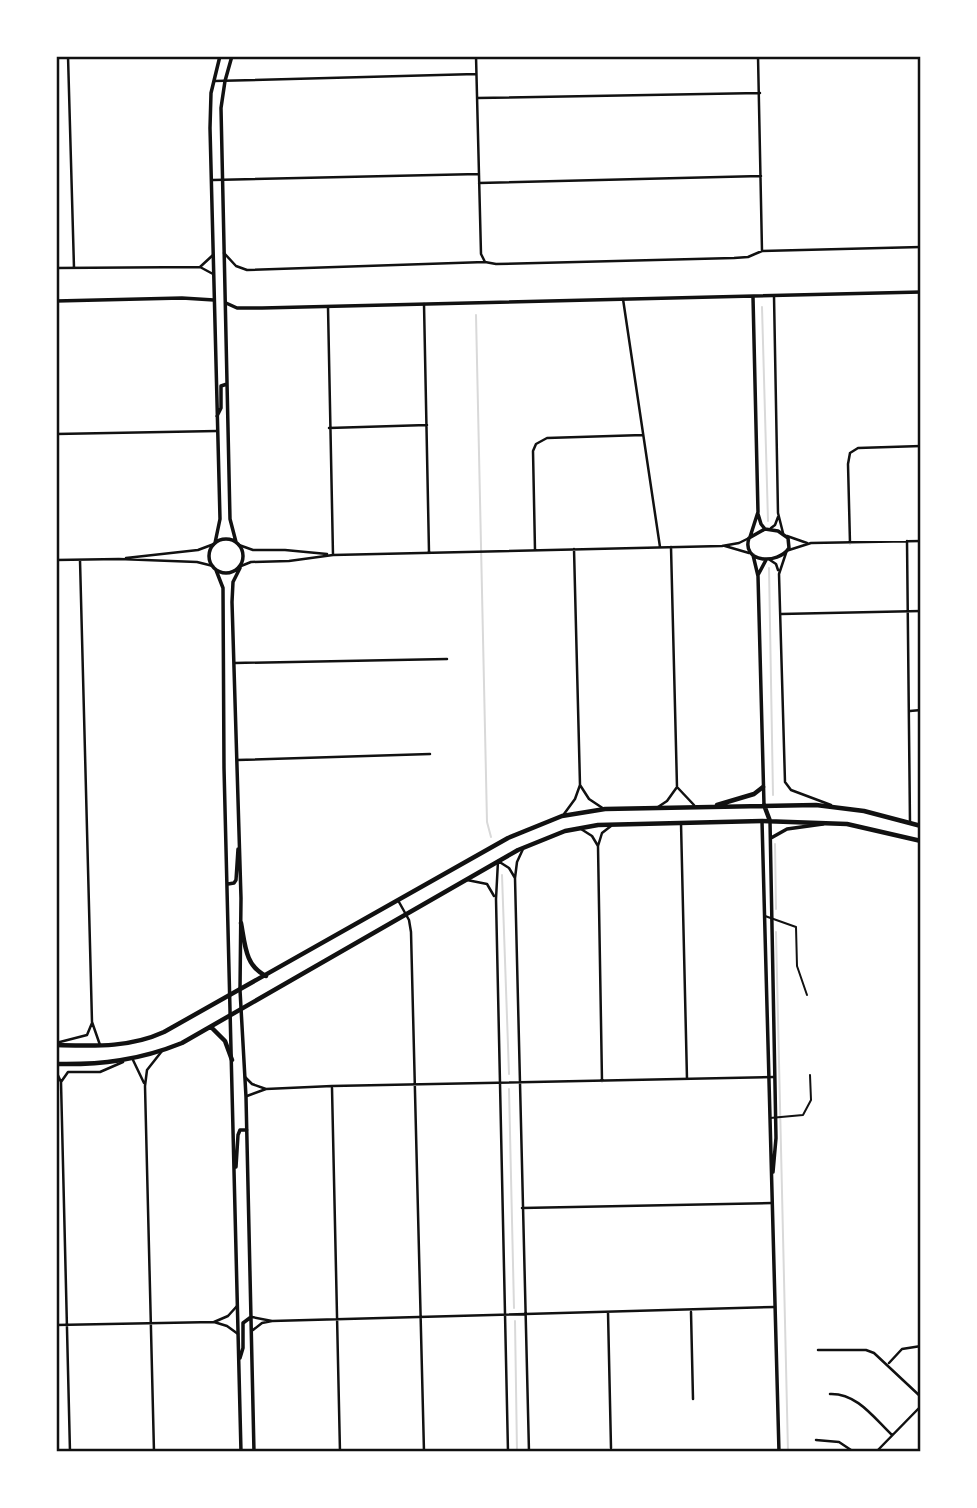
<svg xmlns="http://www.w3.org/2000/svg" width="977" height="1508" font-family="'Work Sans',sans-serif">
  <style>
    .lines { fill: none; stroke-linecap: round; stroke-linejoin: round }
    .stream { stroke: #d9d9d9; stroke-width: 2 }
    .service { stroke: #111; stroke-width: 2 }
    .minor { stroke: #111; stroke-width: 2.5 }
    .tertiary { stroke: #111; stroke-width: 3.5 }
    .secondary { stroke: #111; stroke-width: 3.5 }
    .primary { stroke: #111; stroke-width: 4.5 }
    .neatline { fill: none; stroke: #111; stroke-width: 2.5 }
  </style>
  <rect width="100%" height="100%" fill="#fff"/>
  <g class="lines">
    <!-- stream -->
    <path class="stream" d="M 762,307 L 768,521
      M 476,315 L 487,822 L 491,837
      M 769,568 L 773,795
      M 775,844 L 776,909
      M 502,875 L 509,1074
      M 776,932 L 788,1452
      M 509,1089 L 514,1308
      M 515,1321 L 517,1452"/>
    <!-- service -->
    <path class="service" d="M 765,916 L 796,927 L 797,966 L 807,995
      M 770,1118 L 803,1115 L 811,1100 L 810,1075"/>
    <!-- minor -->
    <path class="minor" d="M 68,56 L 74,268
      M 476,56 L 481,254 L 485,262
      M 758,56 L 762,251
      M 214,81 L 476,74
      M 477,98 L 760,93
      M 213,180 L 479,174
      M 479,183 L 761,176
      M 224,253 L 236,266 L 247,270 L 485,262 L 496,264 L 734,258 L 748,257 L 762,251 L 921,247
      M 200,267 L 213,255
      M 56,268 L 200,267 L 213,274
      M 774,296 L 778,513 L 783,533
      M 623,299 L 660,547
      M 424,304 L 429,552
      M 328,307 L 333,555
      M 329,428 L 427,425
      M 56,434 L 217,431
      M 771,528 L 775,525 L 778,517
      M 787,536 L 807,543
      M 907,541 L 910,823
      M 850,543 L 848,464 L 850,453 L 858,448 L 921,446
      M 239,545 L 253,550 L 285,550 L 327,554
      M 725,546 L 749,553
      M 671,547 L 677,787 L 694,805
      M 535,550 L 533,451 L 536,444 L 547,438 L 643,435
      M 789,550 L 811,543 L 921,541
      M 786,553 L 779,574 L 785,782 L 791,790 L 831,805
      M 126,558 L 198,550 L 214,544
      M 56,560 L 119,559 L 197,562 L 213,566
      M 80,560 L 92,1022 L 100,1045
      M 770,560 L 776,564 L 778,570
      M 241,566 L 251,562 L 289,561 L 333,555 L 722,546 L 739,543 L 749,538
      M 781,614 L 921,611
      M 235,663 L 447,659
      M 910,711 L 921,710
      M 237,760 L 430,754
      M 580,785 L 589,799 L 604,809
      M 658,807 L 667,801 L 677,787
      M 564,814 L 575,799 L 580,785 L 574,549
      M 681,823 L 687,1079
      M 581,829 L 592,836 L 598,846
      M 523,849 L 517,862 L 515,878 L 529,1452
      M 467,880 L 487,884 L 494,896
      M 399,902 L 409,920 L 411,932 L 424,1452
      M 56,1043 L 87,1035 L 92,1023
      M 133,1060 L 144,1083
      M 56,1071 L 61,1082 L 70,1452
      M 245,1077 L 252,1084 L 266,1089
      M 602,1081 L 598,846 L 602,833 L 611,826
      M 61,1082 L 68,1072 L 100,1072 L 123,1062
      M 332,1088 L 340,1452
      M 247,1096 L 266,1089 L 332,1086 L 774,1077
      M 522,1208 L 772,1203
      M 608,1312 L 611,1448
      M 691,1312 L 693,1399
      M 252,1317 L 272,1321
      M 214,1322 L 228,1316 L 237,1306
      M 56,1325 L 214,1322 L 227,1326 L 238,1334
      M 253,1330 L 262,1323 L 272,1321 L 775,1307
      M 818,1350 L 866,1350 L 874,1353 L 921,1397
      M 889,1363 L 902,1349 L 921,1346
      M 830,1394 C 857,1393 874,1418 892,1435
      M 816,1440 L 839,1442 L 854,1452
      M 154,1452 L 145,1086 L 147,1070 L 162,1051
      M 508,1452 L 496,899 L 498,861 L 509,868 L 515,878
      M 876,1452 L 921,1406"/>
    <!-- tertiary -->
    <path class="tertiary" d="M 56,301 L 182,298 L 214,300
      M 226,303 L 237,308 L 262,308 L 921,292
      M 758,514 L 761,524 L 765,529
      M 765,529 L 778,531 L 788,538 L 789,548 C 778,565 741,563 749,538 Z
      M 750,537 L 758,512 L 753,297
      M 753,555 L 758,576 L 764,805
      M 758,575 L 766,560
      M 762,821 L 779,1452
      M 770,821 L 776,1138 L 773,1172
      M 771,838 L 787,829 L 823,824"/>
    <!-- secondary -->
    <path class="secondary" d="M 232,56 L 225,81 L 221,108 L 230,519 L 236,542
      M 217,416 L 221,408 L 221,386 L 227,384
      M209 556a17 17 0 1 1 34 0a17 17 0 1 1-34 0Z
      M 215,543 L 220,519 L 210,128 L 211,93 L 220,56
      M 240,568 L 233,582 L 232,602 L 241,898 L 240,990 L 246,1097 L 254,1452
      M 216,570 L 223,588 L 224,768 L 241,1452
      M 228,884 L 234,883 L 236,880 L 238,849
      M 236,1167 L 238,1135 L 240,1130 L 247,1130
      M 240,1358 L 243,1348 L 243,1323 L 251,1317"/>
    <!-- primary -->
    <path class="primary" d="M 717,805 L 754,794 L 763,787
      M 764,805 L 770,821
      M 241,923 C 245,944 245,966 266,976
      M 211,1027 L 225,1041 L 232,1060
      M 56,1045 C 94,1046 129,1048 164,1032 L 508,838 L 562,816 L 605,809 L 816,805 L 864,811 L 921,826
      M 56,1064 C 101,1065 140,1060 182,1043 L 518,850 L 565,831 L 598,825 L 762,821 L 847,824 L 921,841"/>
  </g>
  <!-- border -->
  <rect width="977" height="1508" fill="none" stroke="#ffffff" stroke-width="116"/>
  <rect x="58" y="58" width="861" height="1392" class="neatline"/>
</svg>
